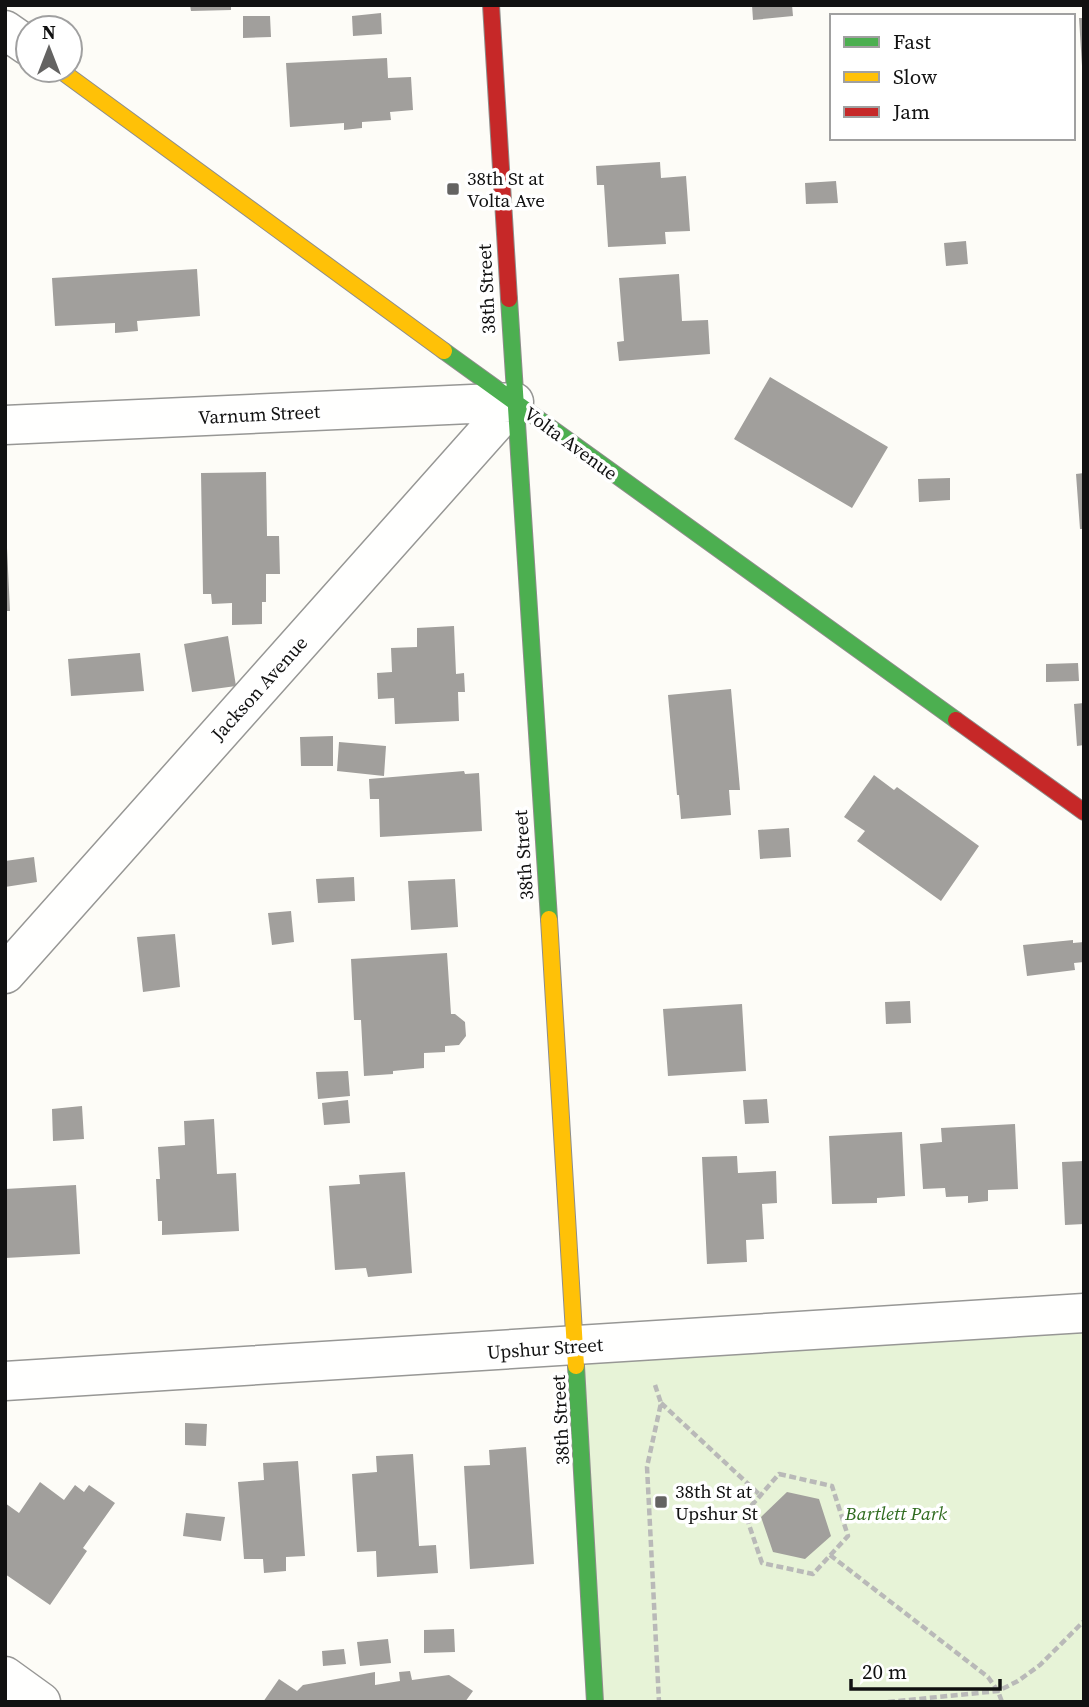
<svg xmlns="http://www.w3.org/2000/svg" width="1089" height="1707" font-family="'Source Serif 4',serif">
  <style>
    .green { fill: #e7f3d7 }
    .building { fill: #a19f9c }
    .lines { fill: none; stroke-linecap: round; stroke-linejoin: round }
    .street-casing { stroke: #979795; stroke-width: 41 }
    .fast-casing { stroke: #8e8d8b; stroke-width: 18 }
    .slow-casing { stroke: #8e8d8b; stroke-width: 18 }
    .jam-casing { stroke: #8e8d8b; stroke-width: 18 }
    .path { stroke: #b9b9b8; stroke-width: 4.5; stroke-dasharray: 7 3.5; stroke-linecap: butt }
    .street { stroke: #fffffe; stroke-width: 38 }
    .fast { stroke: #4caf50; stroke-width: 16 }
    .slow { stroke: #ffc107; stroke-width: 16 }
    .jam { stroke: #c62828; stroke-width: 16 }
    .poi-dot { fill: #646362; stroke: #fff; stroke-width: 2.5 }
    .labels { text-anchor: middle; stroke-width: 7; stroke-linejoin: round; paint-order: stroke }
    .poi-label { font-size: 19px; fill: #111; stroke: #fff; text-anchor: start }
    .street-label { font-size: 19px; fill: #111; stroke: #fff }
    .park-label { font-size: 19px; font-style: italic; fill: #2f6b1f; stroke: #fff }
  </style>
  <rect width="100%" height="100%" fill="#fdfcf7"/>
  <!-- green -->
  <path class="green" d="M 1084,1313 L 1084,1702 L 595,1702 L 577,1346 Z"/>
  <!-- building -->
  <path class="building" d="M 190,5 L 231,5 L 231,10 L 191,11 Z
    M 752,5 L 792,5 L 793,16 L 753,20 Z
    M 381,13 L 382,34 L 353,36 L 352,16 Z
    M 243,16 L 270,16 L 271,37 L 243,38 Z
    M 1079,18 L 1084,18 L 1084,66 L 1082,66 Z
    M 387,58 L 388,78 L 411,77 L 413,110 L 390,112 L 391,120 L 362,122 L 362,128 L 344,130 L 344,123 L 290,127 L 286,63 Z
    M 660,162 L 661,178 L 686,176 L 690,231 L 665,232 L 666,244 L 608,247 L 604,185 L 597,185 L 596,166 Z
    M 836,181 L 838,203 L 806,204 L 805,183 Z
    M 966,241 L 968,264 L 946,266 L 944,243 Z
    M 197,269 L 200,316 L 137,321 L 138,331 L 115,333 L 115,323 L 55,326 L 52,278 Z
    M 679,274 L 682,321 L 708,320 L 710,354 L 619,361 L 617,342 L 624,341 L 619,278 Z
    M 770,377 L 888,447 L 852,508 L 734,439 Z
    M 266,472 L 267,536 L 279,536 L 280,574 L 266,574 L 266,602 L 262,602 L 262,624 L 232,625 L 232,603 L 212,604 L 211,594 L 203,594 L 201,473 Z
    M 1084,473 L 1084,529 L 1080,529 L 1076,474 Z
    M 950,478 L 950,500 L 919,502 L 918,479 Z
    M 5,548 L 7,548 L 10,611 L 5,611 Z
    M 454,626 L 456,674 L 464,673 L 465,692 L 458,692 L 459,721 L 395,724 L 394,698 L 378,699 L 377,673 L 392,672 L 391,648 L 417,647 L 417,628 Z
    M 228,636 L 236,686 L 192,692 L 184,644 Z
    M 140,653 L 144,691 L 71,696 L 68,659 Z
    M 1078,663 L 1079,681 L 1046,682 L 1046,664 Z
    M 731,689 L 740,790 L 729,790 L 731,815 L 681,819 L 679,795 L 677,795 L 668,695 Z
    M 1084,703 L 1084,745 L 1077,746 L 1074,704 Z
    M 333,736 L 333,766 L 301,766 L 300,737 Z
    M 339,742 L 386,746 L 384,776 L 337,771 Z
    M 464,771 L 465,774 L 479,773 L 482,831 L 380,837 L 379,799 L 370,799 L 369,779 Z
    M 874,775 L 894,790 L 897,787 L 979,846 L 941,901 L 857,841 L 865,831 L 844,817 Z
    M 789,828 L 791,857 L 760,859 L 758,830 Z
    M 34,857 L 37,882 L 5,887 L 5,861 Z
    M 354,877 L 355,901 L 318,903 L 316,879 Z
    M 455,879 L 458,927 L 411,930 L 408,881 Z
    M 291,911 L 294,942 L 272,945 L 268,913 Z
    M 175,934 L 180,987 L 143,992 L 137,937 Z
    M 1073,940 L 1073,943 L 1084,942 L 1084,962 L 1074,963 L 1075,970 L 1027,976 L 1023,945 Z
    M 447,953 L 451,1014 L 455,1014 L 465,1022 L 466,1036 L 459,1045 L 445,1046 L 445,1052 L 424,1053 L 424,1068 L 393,1071 L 393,1074 L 364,1076 L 361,1020 L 354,1020 L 351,959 Z
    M 910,1001 L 911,1023 L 886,1024 L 885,1002 Z
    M 742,1004 L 746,1071 L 668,1076 L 663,1009 Z
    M 348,1071 L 350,1096 L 318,1099 L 316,1072 Z
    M 767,1099 L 769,1123 L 745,1124 L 743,1100 Z
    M 348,1100 L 350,1123 L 324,1125 L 322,1103 Z
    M 82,1106 L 84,1139 L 53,1141 L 52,1109 Z
    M 214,1119 L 217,1174 L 236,1173 L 239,1231 L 162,1235 L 162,1221 L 158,1221 L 156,1179 L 160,1179 L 158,1147 L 185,1145 L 184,1121 Z
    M 1015,1124 L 1018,1189 L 988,1190 L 988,1201 L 968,1203 L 968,1196 L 946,1197 L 945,1188 L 923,1189 L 920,1144 L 942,1142 L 941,1128 Z
    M 902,1132 L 905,1196 L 877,1198 L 877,1203 L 832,1204 L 829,1136 Z
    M 737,1156 L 738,1173 L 776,1171 L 777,1203 L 762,1204 L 764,1239 L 746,1240 L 747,1262 L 707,1264 L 702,1157 Z
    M 1084,1161 L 1084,1224 L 1065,1225 L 1062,1162 Z
    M 405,1172 L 412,1273 L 368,1277 L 366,1268 L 335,1270 L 329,1186 L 360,1184 L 359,1175 Z
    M 76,1185 L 80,1254 L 5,1258 L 5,1189 Z
    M 185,1423 L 207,1424 L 206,1446 L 185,1445 Z
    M 526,1447 L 534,1564 L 470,1569 L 464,1466 L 490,1465 L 489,1450 Z
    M 413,1454 L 419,1546 L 436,1545 L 438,1573 L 377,1577 L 376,1551 L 357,1552 L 352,1474 L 377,1472 L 376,1456 Z
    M 298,1461 L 305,1556 L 286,1557 L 286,1571 L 264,1573 L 263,1559 L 244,1559 L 238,1482 L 264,1480 L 263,1463 Z
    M 40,1482 L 64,1500 L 75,1485 L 84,1492 L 89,1485 L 115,1503 L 83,1548 L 87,1551 L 50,1605 L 5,1574 L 5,1503 L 19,1513 Z
    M 787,1492 L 819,1499 L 831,1536 L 805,1559 L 773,1552 L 761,1517 Z
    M 186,1513 L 225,1517 L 221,1541 L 183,1536 Z
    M 454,1629 L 455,1652 L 424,1653 L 424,1630 Z
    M 388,1639 L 391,1663 L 360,1666 L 357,1642 Z
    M 344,1649 L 346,1664 L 323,1666 L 322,1651 Z
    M 410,1671 L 412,1680 L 449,1675 L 473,1691 L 465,1702 L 263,1702 L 279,1679 L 297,1691 L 303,1685 L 375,1672 L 375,1685 L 400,1681 L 399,1672 Z"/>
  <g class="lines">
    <!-- street casing -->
    <g class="street-casing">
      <path id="street" d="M 5,30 L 28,46
        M 5,425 L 514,402
        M 5,974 L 514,402
        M 5,1381 L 1084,1313
        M 5,1676 L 41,1702"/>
    </g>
    <!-- fast casing -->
    <g class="fast-casing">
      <path id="fast" d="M 509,299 L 549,919
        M 444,351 L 956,720
        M 576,1366 L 595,1702"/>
    </g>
    <!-- slow casing -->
    <g class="slow-casing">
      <path id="slow" d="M 60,70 L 444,351
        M 549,919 L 576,1366"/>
    </g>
    <!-- jam casing -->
    <g class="jam-casing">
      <path id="jam" d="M 491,5 L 509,299
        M 956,720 L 1084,812"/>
    </g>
    <!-- path -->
    <path class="path" d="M 655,1385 L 661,1403 L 647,1467 L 659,1702
      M 661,1403 L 760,1495
      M 779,1474 L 832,1486 L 848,1536 L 813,1574 L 762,1563 L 745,1513 Z
      M 830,1555 L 988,1677 L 998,1691 L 1002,1702
      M 888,1702 L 998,1691 L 1018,1681 L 1040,1665 L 1084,1621"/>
    <!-- street -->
    <use href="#street" class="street"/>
    <!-- fast -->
    <use href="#fast" class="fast"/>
    <!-- slow -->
    <use href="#slow" class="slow"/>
    <!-- jam -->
    <use href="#jam" class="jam"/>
  </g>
  <!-- markers -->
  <g class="poi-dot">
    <rect x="446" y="182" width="14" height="14" rx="3.5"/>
    <rect x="654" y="1495" width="14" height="14" rx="3.5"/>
  </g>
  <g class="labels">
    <!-- poi labels -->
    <g class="poi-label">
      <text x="467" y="185">38th St at<tspan x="467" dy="22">Volta Ave</tspan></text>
      <text x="675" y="1498">38th St at<tspan x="675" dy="22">Upshur St</tspan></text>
    </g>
    <!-- street labels -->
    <g class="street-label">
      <text transform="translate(486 289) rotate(-93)" y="7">38th Street</text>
      <text transform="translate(259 414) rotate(-3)" y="7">Varnum Street</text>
      <text transform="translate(571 443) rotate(36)" y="7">Volta Avenue</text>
      <text transform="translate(259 688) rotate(-48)" y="7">Jackson Avenue</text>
      <text transform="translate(523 855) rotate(-94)" y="7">38th Street</text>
      <text transform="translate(545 1348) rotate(-4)" y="7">Upshur Street</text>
      <text transform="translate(560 1420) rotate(-93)" y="7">38th Street</text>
    </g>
    <!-- park labels -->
    <g class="park-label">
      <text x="896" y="1520">Bartlett Park</text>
    </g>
  </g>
  <!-- border -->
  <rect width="1089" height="1707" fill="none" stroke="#111111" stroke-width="14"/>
  <!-- legend -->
  <rect x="830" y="14" width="245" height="126" fill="#ffffff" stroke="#a0a0a0" stroke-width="2"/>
  <rect x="844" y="37" width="35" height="10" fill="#4caf50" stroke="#a0a0a0" stroke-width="2"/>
  <text x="893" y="49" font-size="21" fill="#111111">Fast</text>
  <rect x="844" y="72" width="35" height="10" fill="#ffc107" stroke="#a0a0a0" stroke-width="2"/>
  <text x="893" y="84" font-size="21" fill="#111111">Slow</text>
  <rect x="844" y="107" width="35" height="10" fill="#c62828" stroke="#a0a0a0" stroke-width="2"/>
  <text x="893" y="119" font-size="21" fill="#111111">Jam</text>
  <!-- north arrow -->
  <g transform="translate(49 49)"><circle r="33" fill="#ffffff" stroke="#a0a0a0" stroke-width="2"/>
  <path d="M0-5L12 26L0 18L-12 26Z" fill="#646362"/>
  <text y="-10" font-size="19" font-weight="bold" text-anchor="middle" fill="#111111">N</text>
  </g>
  <!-- scale -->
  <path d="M851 1679v10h149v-10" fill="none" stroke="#111111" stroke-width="3.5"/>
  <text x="862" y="1679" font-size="21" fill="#111111" stroke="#ffffff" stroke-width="5" paint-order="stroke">20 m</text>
</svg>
